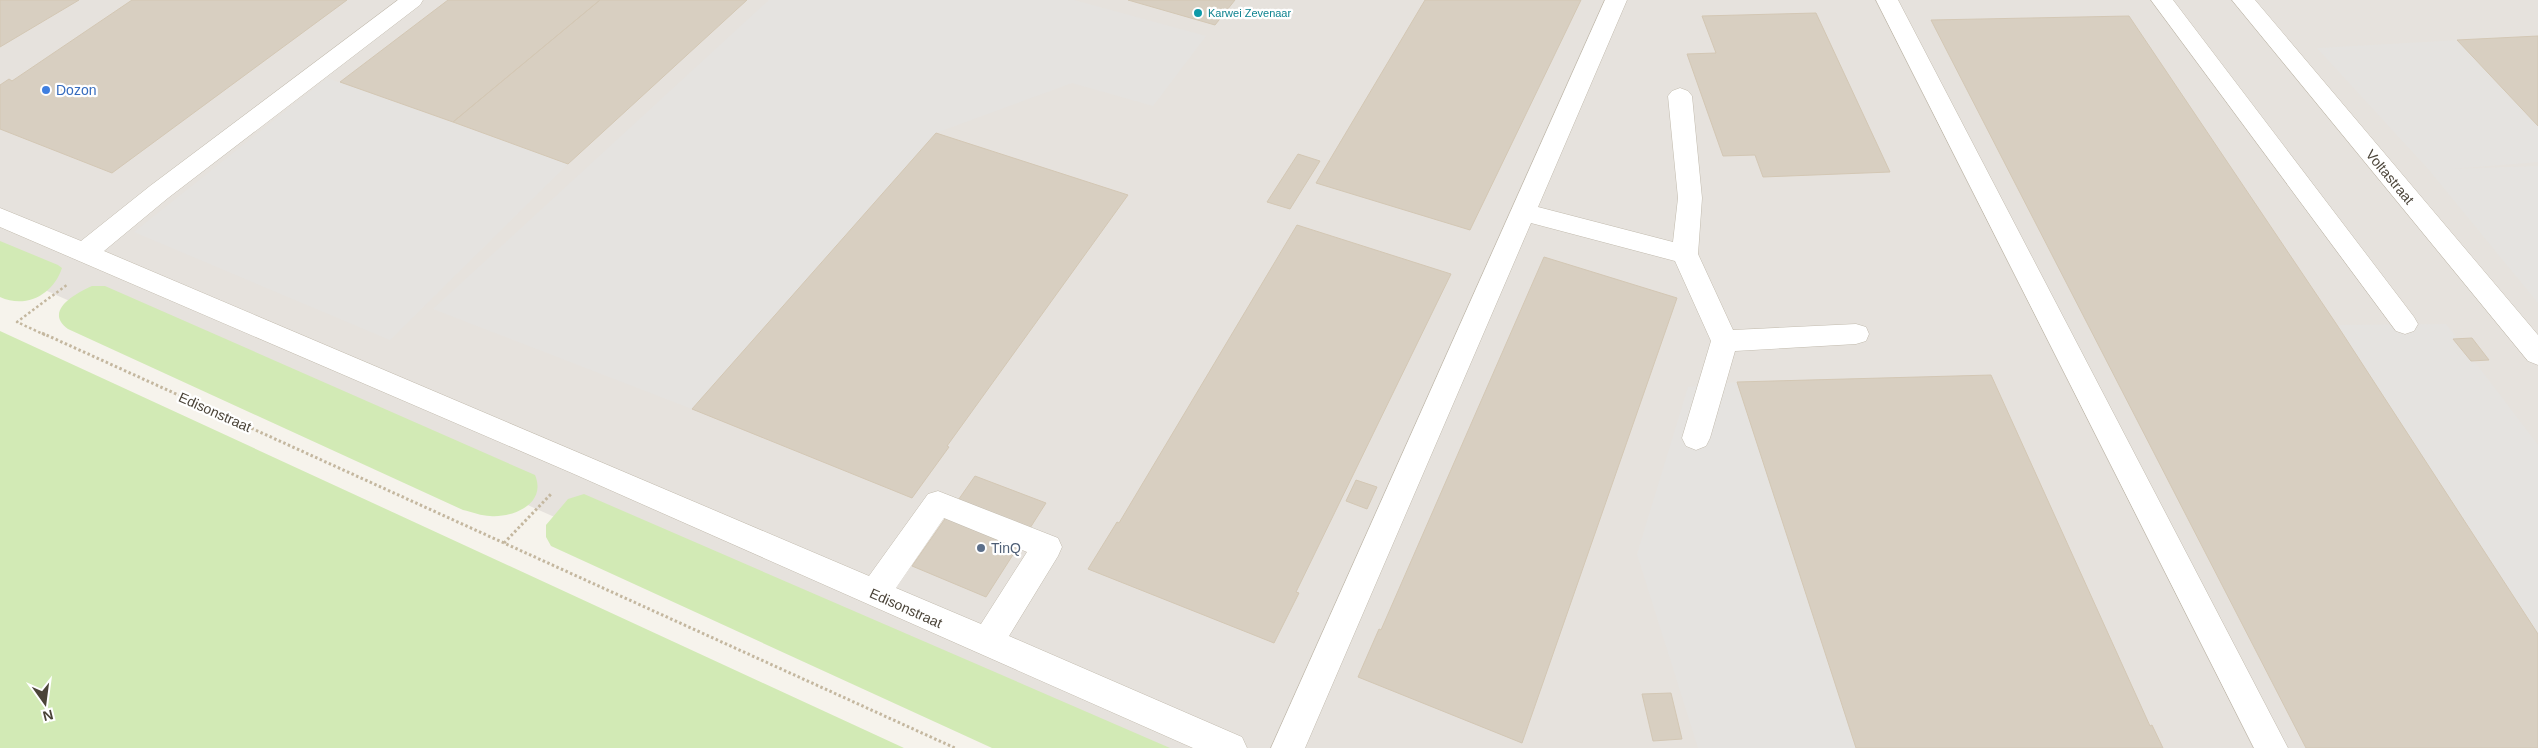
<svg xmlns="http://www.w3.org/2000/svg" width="2538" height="748" font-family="Arial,sans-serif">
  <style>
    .industrial { fill: #e6e2dd }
    .green { fill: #d2eab5 }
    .parking { fill: #e5e3e0 }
    .building { fill: #d8cfc1; stroke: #d3c7b4 }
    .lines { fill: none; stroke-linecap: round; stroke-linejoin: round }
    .minor-casing { stroke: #c2bbae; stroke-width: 1 }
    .path-far1 { stroke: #c4b79f; stroke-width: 2.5; stroke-dasharray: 2.5 2.5; stroke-linecap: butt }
    .path { stroke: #c4b79f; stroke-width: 3; stroke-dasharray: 2.5 2.5; stroke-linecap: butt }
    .minor { fill: #fff; fill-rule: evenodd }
    .culture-dot { fill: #0f9aa8; stroke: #fff; stroke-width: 2 }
    .shop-dot { fill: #3f7fe0; stroke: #fff; stroke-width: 2 }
    .service-dot { fill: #5c6f8a; stroke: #fff; stroke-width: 2 }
    .labels { text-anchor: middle; stroke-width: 4.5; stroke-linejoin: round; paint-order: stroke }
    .far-culture-label { font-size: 11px; fill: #0d838f; stroke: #fff; text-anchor: start }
    .shop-label { font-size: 14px; fill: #366cbe; stroke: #fff; text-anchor: start }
    .street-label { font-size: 14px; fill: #4b4439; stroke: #fff }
    .service-label { font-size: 14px; fill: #4e5e75; stroke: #fff; text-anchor: start }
  </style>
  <rect width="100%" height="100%" fill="#f6f3ec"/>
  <!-- industrial -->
  <path class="industrial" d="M 0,0 L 2538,0 L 2538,748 L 1073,748 L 0,270 Z"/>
  <!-- green -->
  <path class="green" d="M 0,241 L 58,265 L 62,268 C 53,295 26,309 0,297 Z
    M 92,286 L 105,286 L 535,475 C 547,503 514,518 490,516 C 482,516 472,512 463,510 L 68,329 C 43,311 76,293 92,286 Z
    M 0,331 L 904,748 L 0,748 Z
    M 584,494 L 1170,748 L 992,748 L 551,546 L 546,537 L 546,525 L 568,499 Z"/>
  <!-- parking -->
  <path class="parking" d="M 769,0 L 1074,0 L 1206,36 L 1153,106 L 1072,83 L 936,133 L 692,409 L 433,309 Z
    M 2457,40 L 2538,126 L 2538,162 L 2451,169 L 2538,166 L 2538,303 L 2429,170 L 2317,48 Z
    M 327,78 L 568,164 L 390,340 L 134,232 Z
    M 2446,324 L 2538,445 L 2538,634 L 2337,325 Z
    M 1737,382 L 1856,748 L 1698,748 L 1637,554 L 1688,387 Z"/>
  <!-- building -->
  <path class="building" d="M 0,0 L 79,0 L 0,47 Z
    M 132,0 L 347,0 L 112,173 L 0,129 L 0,85 L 9,79 L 12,81 Z
    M 448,0 L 600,0 L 453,122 L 340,82 Z
    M 600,0 L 747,0 L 568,164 L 453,122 Z
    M 1128,0 L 1235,0 L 1215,25 Z
    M 1425,0 L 1581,0 L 1470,230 L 1316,183 Z
    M 1816,13 L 1890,172 L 1763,177 L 1755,155 L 1723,156 L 1687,54 L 1716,53 L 1702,16 Z
    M 2129,16 L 2337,325 L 2538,634 L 2538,748 L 2306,748 L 1931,20 Z
    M 2538,36 L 2538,126 L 2457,40 Z
    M 936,133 L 1128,195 L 947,446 L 949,447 L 912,498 L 692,409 Z
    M 1298,154 L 1320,161 L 1290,209 L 1267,202 Z
    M 1297,225 L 1451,274 L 1296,592 L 1299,593 L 1274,643 L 1088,569 L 1117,522 L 1119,523 Z
    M 1544,257 L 1677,298 L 1522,743 L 1358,677 L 1379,629 L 1381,630 Z
    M 2472,338 L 2489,360 L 2471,361 L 2453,339 Z
    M 1991,375 L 2150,726 L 2152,725 L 2163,748 L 1856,748 L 1737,382 Z
    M 975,476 L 1046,503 L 986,597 L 912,566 Z
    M 1356,480 L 1377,487 L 1367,509 L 1346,501 Z
    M 1671,693 L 1682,739 L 1653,741 L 1642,694 Z"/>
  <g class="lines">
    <!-- minor casing -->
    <g class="minor-casing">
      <path id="minor" d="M 398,0 L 423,0 L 420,5 L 168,198 L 104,251 L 869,576 L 928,494 L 938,491 L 1058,538 L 1062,547 L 1058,556 L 1009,636 L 1242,737 L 1247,748 L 1193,748 L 574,474 L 0,227 L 0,208 L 81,241 L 150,186 ZM 944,518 L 1027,552 L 981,624 L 896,588 Z
        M 1605,0 L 1627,0 L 1538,207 L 1673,242 L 1678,198 L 1668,96 L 1672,91 L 1680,88 L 1688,91 L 1692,96 L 1702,198 L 1698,254 L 1733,330 L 1856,324 L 1866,327 L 1869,334 L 1866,341 L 1856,344 L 1735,351 L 1710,438 L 1706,446 L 1696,450 L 1686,446 L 1682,438 L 1711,341 L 1675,261 L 1531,223 L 1305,748 L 1271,748 Z
        M 1876,0 L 1898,0 L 2288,748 L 2254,748 Z
        M 2151,0 L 2173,0 L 2414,317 L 2418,324 L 2414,331 L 2405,334 L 2396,331 Z
        M 2232,0 L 2255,0 L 2538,335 L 2538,365 L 2528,361 Z"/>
    </g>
    <!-- path-far1 -->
    <path class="path-far1" d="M 45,335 L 17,322 L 68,284"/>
    <!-- path -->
    <path class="path" d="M 42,333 L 955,748
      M 504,543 L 552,493"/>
    <!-- minor -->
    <use href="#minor" class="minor"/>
  </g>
  <!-- markers -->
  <circle class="culture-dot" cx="1198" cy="13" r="5"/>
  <circle class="shop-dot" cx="46" cy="90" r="5"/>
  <circle class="service-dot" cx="981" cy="548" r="5"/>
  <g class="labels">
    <!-- far-culture labels -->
    <g class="far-culture-label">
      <text x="1208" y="17">Karwei Zevenaar</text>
    </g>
    <!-- shop labels -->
    <g class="shop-label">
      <text x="56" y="95">Dozon</text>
    </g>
    <!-- street labels -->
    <g class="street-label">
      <text transform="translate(2390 177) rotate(50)" y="5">Voltastraat</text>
      <text transform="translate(215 412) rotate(24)" y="5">Edisonstraat</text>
      <text transform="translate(906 608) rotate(24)" y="5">Edisonstraat</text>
    </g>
    <!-- service labels -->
    <g class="service-label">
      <text x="991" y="553">TinQ</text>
    </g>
  </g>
  <!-- north arrow -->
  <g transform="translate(45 703) rotate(166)" stroke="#ffffff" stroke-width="4" paint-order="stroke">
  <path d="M0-4L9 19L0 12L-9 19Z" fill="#4b4439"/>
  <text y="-8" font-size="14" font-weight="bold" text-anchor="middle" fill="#4b4439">N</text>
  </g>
</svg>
